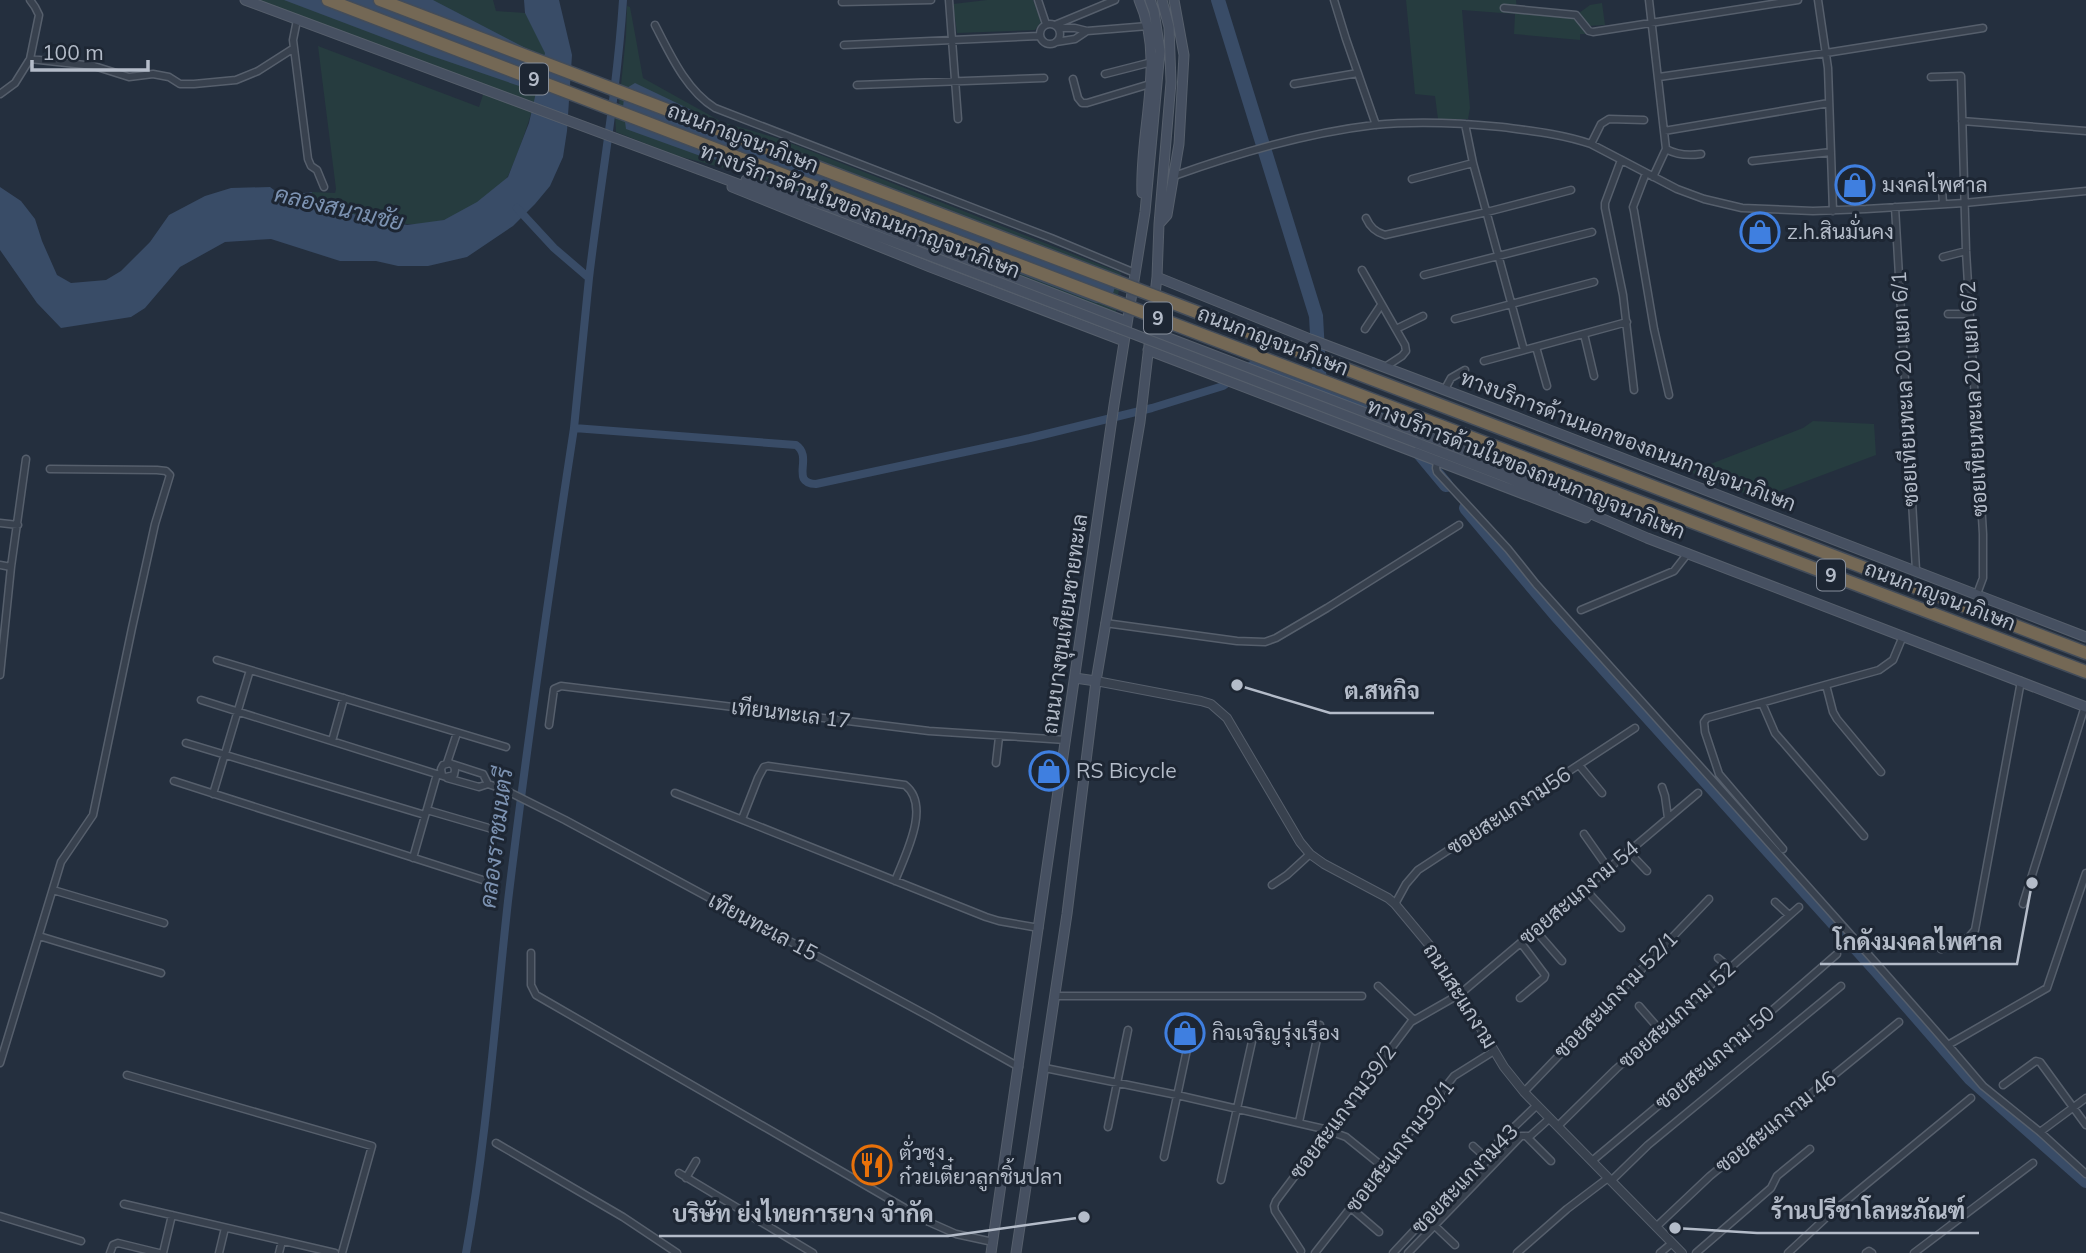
<svg xmlns="http://www.w3.org/2000/svg" width="2086" height="1253" font-family="Mulish,Sarabun,sans-serif">
  <style>
    .green { fill: #263c3f }
    .water { fill: #394c67 }
    .lines { fill: none; stroke-linecap: round; stroke-linejoin: round }
    .canal { stroke: #394c67; stroke-width: 8 }
    .river { stroke: #394c67; stroke-width: 14 }
    .minor-casing { stroke: #565f6c; stroke-width: 9 }
    .tertiary-casing { stroke: #565f6c; stroke-width: 10 }
    .secondary-casing { stroke: #565f6c; stroke-width: 11 }
    .motorway-casing { stroke: #434c59; stroke-width: 15 }
    .minor { stroke: #38414e; stroke-width: 6 }
    .tertiary { stroke: #38414e; stroke-width: 8 }
    .secondary { stroke: #465061; stroke-width: 9 }
    .motorway { stroke: #746855; stroke-width: 12 }
    .secondary-bridge-casing { stroke: #565f6c; stroke-width: 11; stroke-linecap: butt }
    .motorway-bridge-casing { stroke: #434c59; stroke-width: 15; stroke-linecap: butt }
    .secondary-bridge { stroke: #465061; stroke-width: 9 }
    .motorway-bridge { stroke: #746855; stroke-width: 12 }
    .labels { text-anchor: middle; stroke-width: 6; stroke-linejoin: round; paint-order: stroke }
    .shield { fill: #1d2633; stroke: #878f9c; stroke-width: 2 }
    .shield-label { font-size: 19px; font-weight: bold; fill: #b4bcc9 }
    .street-label { font-size: 21px; fill: #b4bcc9; stroke: #1d2633 }
    .poi-label { font-size: 21px; fill: #b4bcc9; stroke: #1d2633; text-anchor: start }
    .water-label { font-size: 23px; font-style: italic; fill: #7c92b1; stroke: #1d2633 }
    .leader { fill: none; stroke: #b4bcc9; stroke-width: 2.5 }
    .callout-dot { fill: #b4bcc9; stroke: #1d2633; stroke-width: 2.5 }
    .callout-label { font-size: 23px; text-anchor: middle; font-weight: bold; fill: #b4bcc9; stroke: #1d2633; stroke-width: 6; stroke-linejoin: round; paint-order: stroke }
  </style>
  <rect width="100%" height="100%" fill="#242f3e"/>
  <!-- green -->
  <path class="green" d="M 255,0 L 493,0 L 496,11 L 525,13 C 531,25 541,39 545,52 C 548,66 516,167 506,179 C 493,194 463,214 444,220 C 403,233 347,212 308,201 L 312,192 L 335,193 L 336,189 L 318,46 L 479,107 L 483,95 L 481,84 Z
    M 987,0 L 1033,0 L 1041,22 L 1035,30 L 957,33 L 953,4 Z
    M 1406,0 L 1516,0 L 1517,12 L 1575,16 L 1590,5 L 1602,3 L 1605,25 L 1588,26 L 1589,34 L 1580,34 L 1580,40 L 1514,34 L 1515,14 L 1462,10 L 1470,108 L 1468,119 L 1438,119 L 1435,96 L 1415,94 Z
    M 627,6 L 630,7 L 643,78 L 722,122 L 780,139 L 1121,273 L 1116,312 L 1106,310 L 761,178 L 678,156 L 616,132 L 615,115 L 619,104 L 626,36 Z
    M 1813,421 L 1874,424 L 1876,455 L 1759,499 L 1690,472 L 1803,428 Z"/>
  <!-- water -->
  <path class="water" d="M 284,0 L 433,0 L 539,55 L 538,70 L 525,88 L 429,55 Z
    M 524,0 L 559,0 L 572,55 L 567,131 L 563,157 L 550,186 L 535,204 L 513,226 L 467,257 L 428,266 L 398,266 L 376,261 L 340,261 L 271,239 L 225,242 L 180,267 L 145,308 L 131,317 L 61,328 L 37,303 L 0,250 L 0,187 L 21,201 L 35,219 L 42,241 L 57,275 L 71,283 L 106,280 L 121,271 L 150,242 L 169,215 L 205,196 L 231,188 L 270,187 L 282,196 L 312,192 L 308,201 L 364,217 L 407,225 L 444,220 L 477,202 L 508,177 L 529,123 L 545,53 L 525,13 Z
    M 635,83 L 725,126 L 1115,287 L 1110,303 L 1096,303 L 932,240 L 741,164 L 706,158 L 626,129 L 623,107 L 625,89 Z"/>
  <g class="lines">
    <!-- canal -->
    <path class="canal" d="M 517,208 L 554,248 L 589,278 L 574,428 L 796,445 C 814,457 789,483 816,484 L 1030,438 L 1152,408 L 1223,386 L 1253,364 L 1320,389
      M 589,278 C 600,185 617,93 623,0
      M 466,1253 C 487,1137 495,1018 508,901 C 527,743 550,585 574,428"/>
    <!-- river -->
    <path class="river" d="M 1218,0 L 1316,316 L 1320,389 L 1387,414 L 1446,485
      M 1466,508 L 1557,616 L 1878,972 L 1970,1078 L 2086,1181"/>
    <!-- minor casing -->
    <g class="minor-casing">
      <path id="minor" d="M 949,0 L 958,119
        M 1038,0 L 1046,24
        M 1334,0 L 1346,39 L 1376,125
        M 1649,0 L 1666,149 L 1653,177
        M 1818,0 L 1828,68 L 1833,211
        M 842,2 L 931,0
        M 1504,8 L 1576,15 L 1589,31 L 1593,32 L 1798,0
        M 297,20 L 293,40 L 308,159 L 311,166 L 317,170 L 324,187
        M1040 34a10 10 0 1 1 20 0a10 10 0 1 1-20 0Z
        M 655,25 C 670,54 686,90 715,108 L 1051,238 L 1135,273
        M 1055,25 L 1115,0
        M 1059,28 L 1075,28 L 1087,31 L 1148,26
        M 1056,42 L 1075,39 L 1087,31
        M 844,45 L 1039,36
        M 30,59 L 94,66 L 129,77 L 153,74 L 169,77 L 180,84 L 194,84 L 236,80 L 258,71 L 294,48
        M 1105,74 L 1152,62
        M 1659,77 L 1826,53 L 1983,28
        M 1931,77 L 1961,76 L 1966,251 L 1983,534 L 1983,578 L 1977,594
        M 1073,79 L 1078,98 L 1082,103 L 1087,103 L 1150,84
        M 1294,84 L 1358,73
        M 857,85 L 1044,78
        M 0,94 L 15,83 L 30,59 L 39,15 L 35,7 L 30,0
        M 1962,121 L 2086,131
        M 1465,124 L 1473,163 L 1524,350
        M 1664,131 L 1829,103
        M 1591,144 L 1601,124 L 1609,119 L 1644,120
        M 1666,149 C 1677,155 1688,156 1701,154
        M 1621,160 L 1605,203 L 1605,208 L 1623,295 L 1634,390
        M 1752,161 L 1831,152
        M 1646,173 L 1633,207 L 1634,211 L 1654,329 L 1669,395
        M 1174,176 C 1238,153 1306,133 1374,125 C 1414,121 1462,123 1502,127 C 1532,131 1562,134 1591,144 L 1677,189 L 1704,199 L 1742,208 L 1813,211 L 1866,209 L 1964,203 L 2086,191
        M 1931,178 C 1944,184 1942,192 1943,204
        M 1412,179 L 1473,163
        M 1895,207 L 1916,570
        M 1366,218 C 1370,227 1375,232 1385,235 L 1487,212 L 1571,190
        M 1943,257 L 1966,251
        M 1362,270 L 1405,345 L 1406,351 L 1402,356 L 1385,367
        M 1424,275 L 1592,232
        M 1948,314 L 1969,314
        M 1455,319 L 1594,282
        M 1365,329 L 1381,305
        M 1396,329 L 1423,316
        M 1584,334 L 1594,376
        M 1536,347 L 1547,386
        M 1484,361 L 1627,322
        M 1445,389 L 1451,378 L 1465,370
        M 1437,462 L 1436,468 L 1437,472 L 1508,549 L 1536,584 C 1673,737 1812,889 1948,1045
        M 0,523 L 18,525
        M 0,565 L 11,567
        M 1581,610 L 1674,571 L 1688,553
        M 1105,623 L 1237,641 L 1265,642 L 1276,638 L 1327,608 L 1459,525
        M 217,660 L 506,747
        M 0,675 L 11,567 L 26,459
        M 1826,685 L 1833,712 L 1837,719 L 1881,772
        M 201,700 L 446,777 L 454,775 L 455,770 L 454,766 L 450,763 L 443,765 L 441,769 L 442,775
        M 1762,703 L 1775,733 L 1864,836
        M 549,725 L 554,689 L 561,686 L 929,731 L 1066,740
        M 332,741 L 344,698
        M 186,743 L 425,815
        M 447,763 L 457,733
        M 996,763 L 999,737
        M 452,764 L 483,774 L 488,784
        M 1579,765 L 1602,793
        M 447,778 L 479,787 L 488,784 L 505,790 L 565,820 L 932,1018 L 1019,1067
        M 174,781 L 489,882
        M 1662,787 L 1665,796 L 1668,818
        M 675,793 L 986,917 L 999,921 L 1039,928
        M 213,794 L 250,670
        M 427,810 L 499,831
        M 742,819 L 758,778 L 764,767 L 768,766 L 905,785 C 932,806 904,857 895,881
        M 1584,834 L 1608,868
        M 1783,849 L 1719,774 L 1705,732 L 1704,722 L 1707,718 L 1879,670 L 1893,660 L 1903,636
        M 1628,851 L 1647,871
        M 413,858 L 437,774
        M 2086,873 L 2047,988 L 1948,1045 L 1983,1086 L 2040,1132 L 2086,1174
        M 1272,885 L 1287,875 L 1310,854
        M 1584,888 L 1621,928
        M 53,890 L 164,923
        M 1775,902 L 1789,915
        M 1395,904 L 1406,884 L 1418,870 L 1635,728
        M 2023,904 L 2085,706
        M 1535,930 L 1562,961
        M 39,936 L 161,973
        M 1941,949 L 1969,937 L 1975,930 L 2021,681
        M 531,953 L 531,985 L 536,995 L 929,1222 L 956,1234 L 993,1242
        M 1718,958 L 1730,968
        M 1378,986 L 1414,1020
        M 1055,996 L 1362,996
        M 1520,998 L 1544,978 L 1545,975 L 1521,943
        M 1639,1006 L 1660,1030
        M 0,1063 L 61,862 L 93,815 L 132,628 L 155,524 L 170,475 L 166,471 L 157,470 L 50,469
        M 1045,1068 L 1177,1095 L 1324,1129 L 1346,1137 L 1382,1166
        M 127,1075 L 372,1146 L 342,1253
        M 2003,1085 L 2036,1061 L 2040,1062 L 2086,1125
        M 1524,1092 L 1709,899
        M 1299,1122 L 1320,1025
        M 1558,1126 L 1616,1069 L 1799,907
        M 1108,1127 L 1128,1030
        M 2040,1132 L 2086,1098
        M 1526,1136 L 1551,1161
        M 496,1143 L 623,1217 L 677,1253
        M 1473,1146 L 1484,1156
        M 1164,1157 L 1192,1026
        M 1592,1161 L 1776,1007 L 1837,954
        M 679,1173 L 813,1253
        M 686,1178 L 696,1161
        M 1221,1180 L 1255,1028
        M 1611,1181 L 1648,1145 L 1841,986
        M 124,1204 L 335,1253
        M 1351,1208 L 1379,1232
        M 0,1216 L 81,1241
        M 1435,1226 L 1455,1245
        M 1656,1227 L 1710,1176 L 1899,1022
        M 1301,1251 L 1275,1211 L 1274,1206 L 1276,1201 L 1411,1022 L 1460,994 L 1698,793
        M 110,1253 L 113,1245 L 118,1243 L 159,1253
        M 163,1253 L 172,1215
        M 219,1253 L 225,1228
        M 279,1253 L 282,1241
        M 1315,1253 L 1454,1076 L 1494,1051
        M 1393,1253 L 1484,1156 L 1537,1105
        M 1408,1253 L 1521,1136 L 1530,1136 L 1550,1118
        M 1517,1253 L 1567,1209 L 1608,1178
        M 1660,1253 L 1672,1243
        M 1696,1253 L 1771,1188 L 1777,1176 L 1810,1149
        M 1788,1253 L 1830,1214 L 1971,1098
        M 1866,1253 L 1869,1251 L 1872,1253
        M 1914,1253 L 2033,1163"/>
    </g>
    <!-- tertiary casing -->
    <g class="tertiary-casing">
      <path id="tertiary" d="M 1096,681 L 1201,701 L 1211,704 L 1227,718 L 1300,842 L 1310,854 L 1324,864 L 1388,898 L 1395,904 L 1435,952 L 1504,1067 L 1524,1092 L 1682,1253"/>
    </g>
    <!-- secondary casing -->
    <g class="secondary-casing">
      <path id="secondary" d="M 245,0 L 915,250
        M 1139,0 C 1166,61 1139,130 1142,193
        M 746,180 L 829,207 L 1127,322
        M 732,187 L 930,267 L 1124,341
        M 1159,224 L 1167,215 L 1179,144 L 1184,55 L 1174,0
        M 1157,277 L 1310,339 L 1516,417 L 2086,637
        M 1150,331 L 1458,448 L 1555,492
        M 1148,350 L 1586,518
        M 1417,443 L 1508,478 L 1647,538 L 2086,707
        M 1075,678 L 1096,681
        M 991,1253 L 1114,405 L 1145,212 L 1160,51 L 1154,11 L 1150,0
        M 1016,1253 L 1067,914 L 1096,681 L 1140,422 L 1157,277 L 1159,224 L 1171,82 L 1169,27 L 1162,0"/>
    </g>
    <!-- motorway casing -->
    <g class="motorway-casing">
      <path id="motorway" d="M 328,0 L 739,158
        M 380,0 L 746,140
        M 1584,460 L 2086,653
        M 1577,478 L 2086,672"/>
    </g>
    <!-- minor -->
    <use href="#minor" class="minor"/>
    <!-- tertiary -->
    <use href="#tertiary" class="tertiary"/>
    <!-- secondary -->
    <use href="#secondary" class="secondary"/>
    <!-- motorway -->
    <use href="#motorway" class="motorway"/>
    <!-- secondary-bridge casing -->
    <g class="secondary-bridge-casing">
      <path id="secondary-bridge" d="M 915,250 L 1417,443"/>
    </g>
    <!-- motorway-bridge casing -->
    <g class="motorway-bridge-casing">
      <path id="motorway-bridge" d="M 746,140 L 1584,460
        M 739,158 L 1577,478"/>
    </g>
    <!-- secondary-bridge -->
    <use href="#secondary-bridge" class="secondary-bridge"/>
    <!-- motorway-bridge -->
    <use href="#motorway-bridge" class="motorway-bridge"/>
  </g>
  <!-- icons -->
  <defs>
    <g id="shop-ring" transform="scale(2.0125)"><circle r="9.5" fill="#1d2633" stroke="#3f7fe0" stroke-width="1.5"/><path d="M-5-2.5h2.3a2.7 3.5 0 0 1 5.4 0H5L5.5 6h-11ZM-1.5-2.5h3a1.5 2.3 0 0 0-3 0Z" fill="#3f7fe0"/></g>
    <g id="restaurant-ring" transform="scale(2.0125)"><circle r="9.5" fill="#1d2633" stroke="#e8710a" stroke-width="1.5"/><path d="M-5-6h1v4h1v-4h1v4h1v-4h1v5L-1.5 .5V6h-2V.5L-5-1ZM5-6V6H3V1.5H1.5Q1.5-4 5-6Z" fill="#e8710a"/></g>
  </defs>
  <g fill-rule="evenodd">
    <use href="#shop-ring" x="1855" y="185"/>
    <use href="#shop-ring" x="1760" y="232"/>
    <use href="#shop-ring" x="1049" y="771"/>
    <use href="#shop-ring" x="1185" y="1033"/>
    <use href="#restaurant-ring" x="872" y="1165"/>
  </g>
  <g class="labels">
    <!-- shield labels -->
    <g class="shield">
      <rect x="520" y="63.5" width="28" height="31" rx="5"/>
      <rect x="1144" y="302.5" width="28" height="31" rx="5"/>
      <rect x="1817" y="559.5" width="28" height="31" rx="5"/>
    </g>
    <g class="shield-label">
      <text x="534" y="86">9</text>
      <text x="1158" y="325">9</text>
      <text x="1831" y="582">9</text>
    </g>
    <!-- street labels -->
    <g class="street-label">
      <text transform="translate(743 138) rotate(21)" y="7">ถนนกาญจนาภิเษก</text>
      <text transform="translate(860 211) rotate(21)" y="7">ทางบริการด้านในของถนนกาญจนาภิเษก</text>
      <text transform="translate(1273 341) rotate(21)" y="7">ถนนกาญจนาภิเษก</text>
      <text transform="translate(1905 389) rotate(-93)" y="7">ซอยเทียนทะเล 20 แยก 6/1</text>
      <text transform="translate(1974 399) rotate(-93)" y="7">ซอยเทียนทะเล 20 แยก 6/2</text>
      <text transform="translate(1628 441) rotate(21)" y="7">ทางบริการด้านนอกของถนนกาญจนาภิเษก</text>
      <text transform="translate(1526 469) rotate(22)" y="7">ทางบริการด้านในของถนนกาญจนาภิเษก</text>
      <text transform="translate(1940 596) rotate(21)" y="7">ถนนกาญจนาภิเษก</text>
      <text transform="translate(1065 624) rotate(-82)" y="7">ถนนบางขุนเทียนชายทะเล</text>
      <text transform="translate(791 714) rotate(7)" y="7">เทียนทะเล 17</text>
      <text transform="translate(1509 811) rotate(-33)" y="7">ซอยสะแกงาม56</text>
      <text transform="translate(1579 893) rotate(-40)" y="7">ซอยสะแกงาม 54</text>
      <text transform="translate(763 927) rotate(28)" y="7">เทียนทะเล 15</text>
      <text transform="translate(1616 995) rotate(-46)" y="7">ซอยสะแกงาม 52/1</text>
      <text transform="translate(1460 996) rotate(58)" y="7">ถนนสะแกงาม</text>
      <text transform="translate(1677 1015) rotate(-42)" y="7">ซอยสะแกงาม 52</text>
      <text transform="translate(1715 1058) rotate(-40)" y="7">ซอยสะแกงาม 50</text>
      <text transform="translate(1343 1112) rotate(-53)" y="7">ซอยสะแกงาม39/2</text>
      <text transform="translate(1776 1122) rotate(-39)" y="7">ซอยสะแกงาม 46</text>
      <text transform="translate(1400 1146) rotate(-52)" y="7">ซอยสะแกงาม39/1</text>
      <text transform="translate(1465 1179) rotate(-46)" y="7">ซอยสะแกงาม43</text>
    </g>
    <!-- poi labels -->
    <g class="poi-label">
      <text x="1882" y="192">มงคลไพศาล</text>
      <text x="1787" y="239">z.h.สินมั่นคง</text>
      <text x="1076" y="778">RS Bicycle</text>
      <text x="1212" y="1040">กิจเจริญรุ่งเรือง</text>
      <text x="899" y="1160">ตั่วซุง<tspan x="899" dy="24">ก๋วยเตี๋ยวลูกชิ้นปลา</tspan></text>
    </g>
    <!-- water labels -->
    <g class="water-label">
      <text transform="translate(339 208) rotate(13)" y="8">คลองสนามชัย</text>
      <text transform="translate(496 838) rotate(-83)" y="8">คลองราชมนตรี</text>
    </g>
  </g>
  <!-- callouts -->
  <path class="leader" d="M1237 685L1330 713H1434M2032 883L2017 964H1820M1675 1228L1757 1233H1979M1084 1217L948 1236H659"/>
  <g class="callout-dot">
    <circle cx="1237" cy="685" r="7"/>
    <circle cx="2032" cy="883" r="7"/>
    <circle cx="1675" cy="1228" r="7"/>
    <circle cx="1084" cy="1217" r="7"/>
  </g>
  <g class="callout-label">
    <text x="1382" y="699">ต.สหกิจ</text>
    <text x="1918" y="950">โกดังมงคลไพศาล</text>
    <text x="1868" y="1219">ร้านปรีชาโลหะภัณฑ์</text>
    <text x="803" y="1222">บริษัท ย่งไทยการยาง จำกัด</text>
  </g>
  <!-- scale -->
  <path d="M32 60v10h116v-10" fill="none" stroke="#b4bcc9" stroke-width="3.5"/>
  <text x="42" y="60" font-size="21" fill="#b4bcc9" stroke="#1d2633" stroke-width="5" paint-order="stroke">100 m</text>
</svg>
